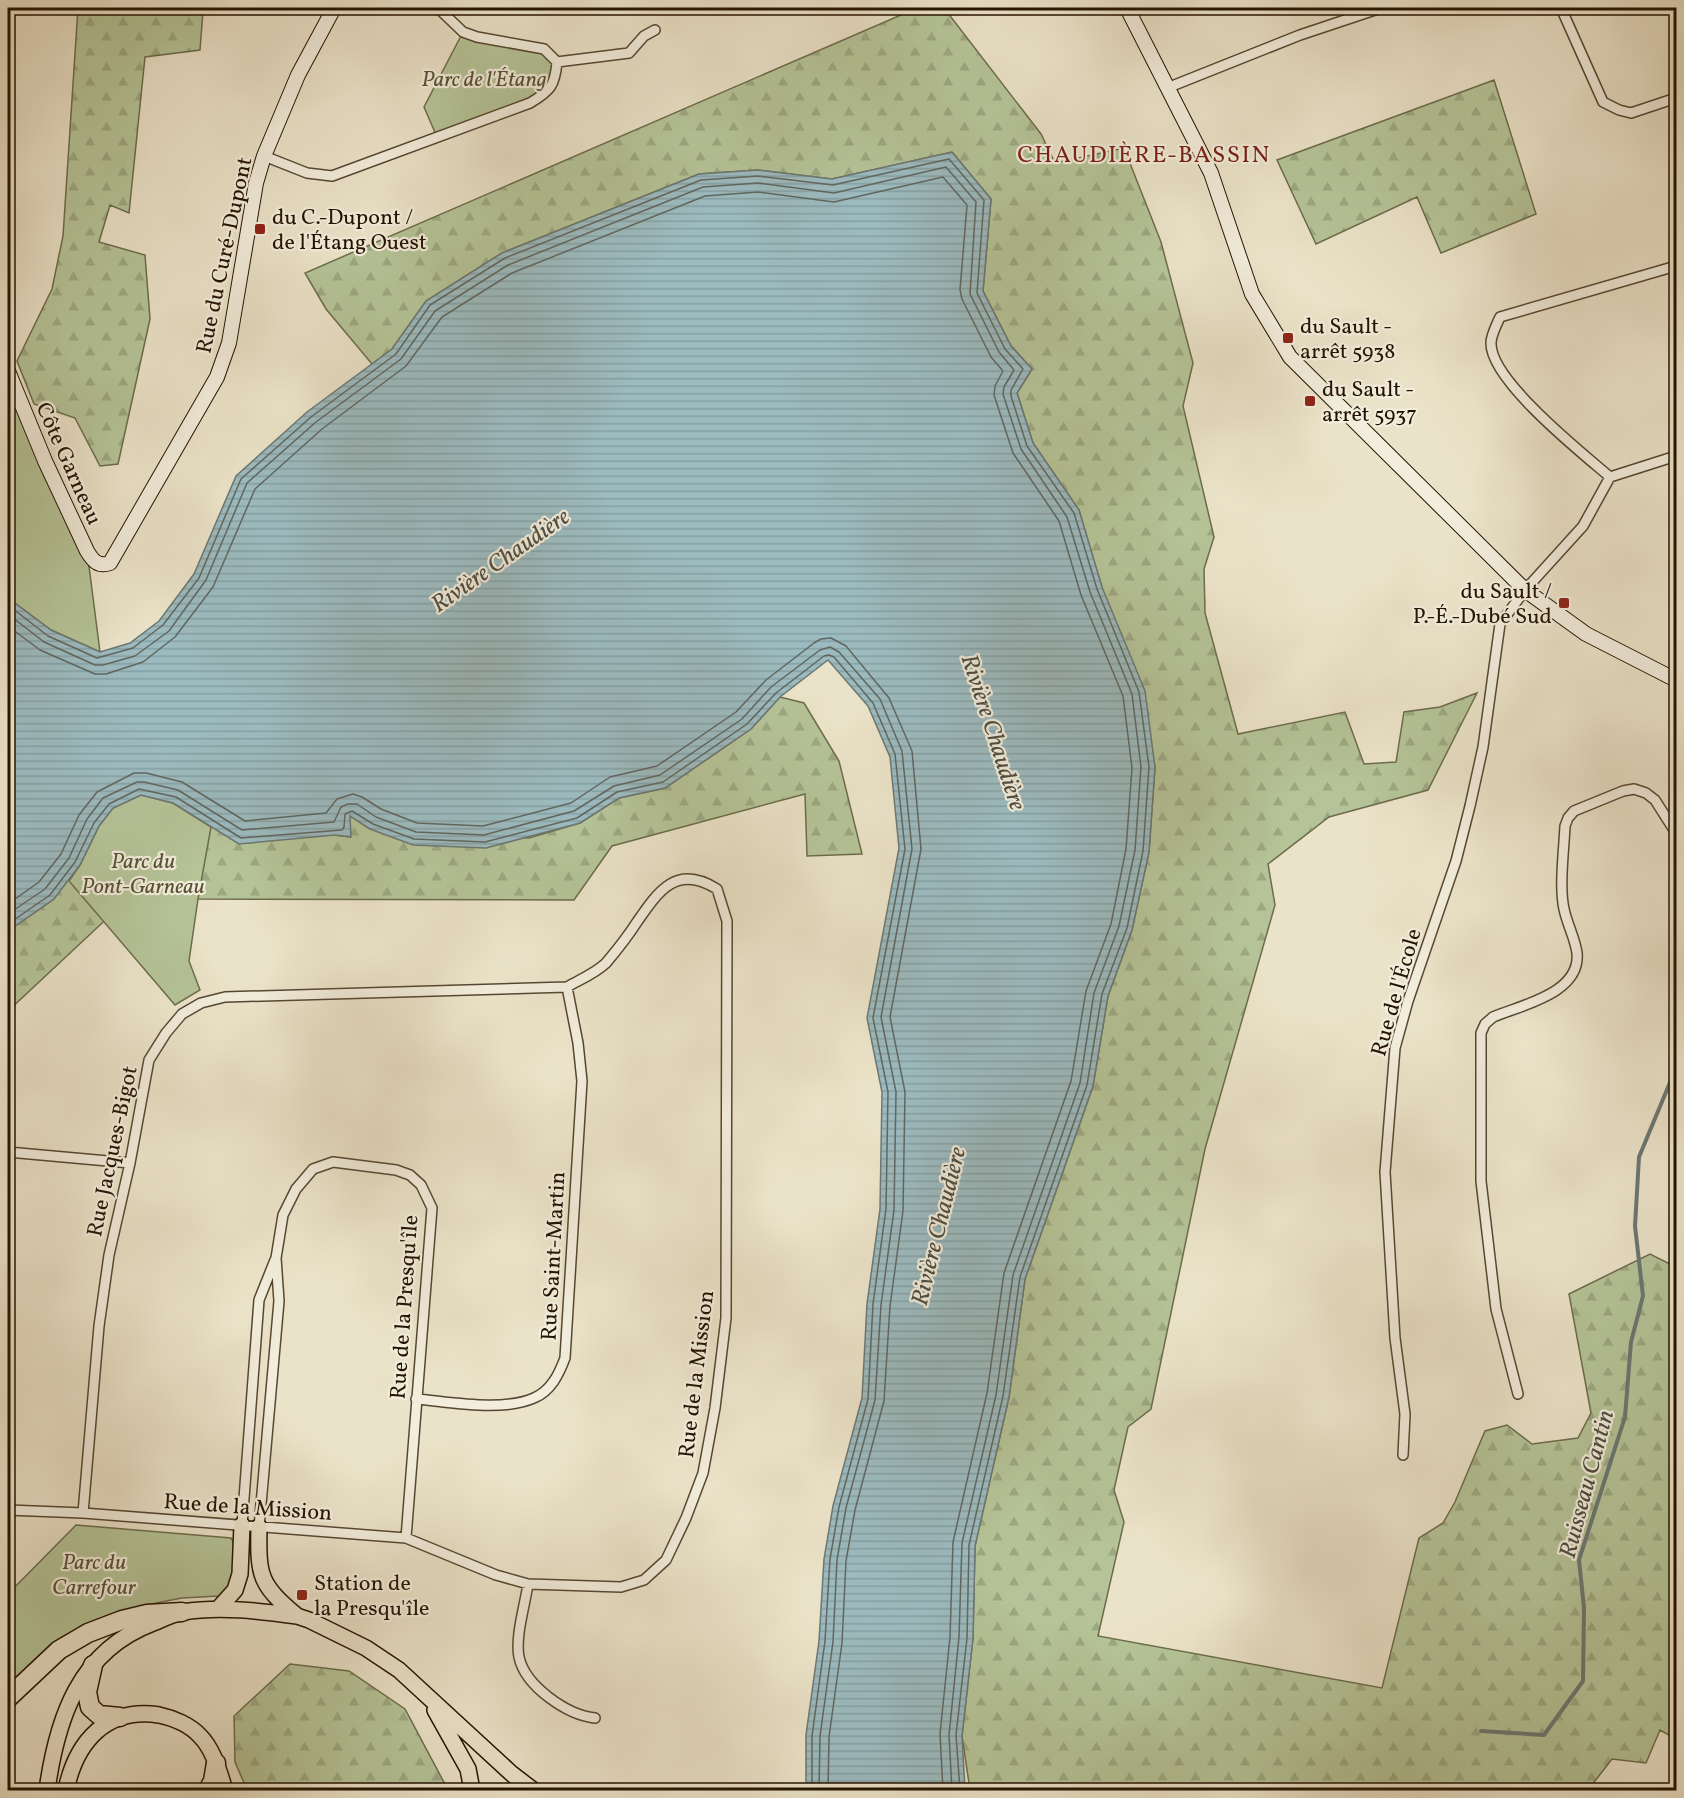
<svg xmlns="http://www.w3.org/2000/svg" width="1684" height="1798" font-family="Vollkorn,serif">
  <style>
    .forest { fill: url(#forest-firs); stroke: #6c6c4c; stroke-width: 1.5 }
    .park { fill: #b5c498; stroke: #6c6c4c; stroke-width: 1.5 }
    .water { fill: url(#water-rules); stroke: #6c7873; stroke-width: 1.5 }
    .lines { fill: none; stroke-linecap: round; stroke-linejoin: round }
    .shore { stroke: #606760; stroke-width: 1.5 }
    .stream { stroke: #6c7873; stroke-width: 4 }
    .street-casing { stroke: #564732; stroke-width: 12 }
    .secondary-casing { stroke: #241300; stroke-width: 16 }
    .primary-casing { stroke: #241300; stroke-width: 18 }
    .highway-casing { stroke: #241300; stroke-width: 21 }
    .street { stroke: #f2eddc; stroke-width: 9 }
    .secondary { stroke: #f2eddc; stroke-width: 14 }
    .primary { stroke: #ebe3c9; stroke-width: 15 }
    .highway { stroke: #ebe3c9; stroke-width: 18 }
    .poi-dot { fill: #8f2418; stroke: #f2eddc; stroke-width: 2 }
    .labels { text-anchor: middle; stroke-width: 4.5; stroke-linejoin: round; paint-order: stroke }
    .park-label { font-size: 22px; font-style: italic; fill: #575135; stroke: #f2eddc }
    .poi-label { font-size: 22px; fill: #241300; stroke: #f2eddc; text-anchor: start }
    .street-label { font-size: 22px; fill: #241300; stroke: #f2eddc }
    .neighbourhood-label { font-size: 24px; letter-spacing: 1.5px; fill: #7a1f14; stroke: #f2eddc }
    .water-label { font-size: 24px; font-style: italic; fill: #4e4e43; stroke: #f2eddc }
  </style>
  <defs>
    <pattern id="forest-firs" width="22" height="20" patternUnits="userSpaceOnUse" patternTransform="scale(1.5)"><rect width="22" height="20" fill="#b5c498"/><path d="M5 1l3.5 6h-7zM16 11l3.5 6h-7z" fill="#9ca881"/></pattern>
    <pattern id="water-rules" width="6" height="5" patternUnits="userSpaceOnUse" patternTransform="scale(1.5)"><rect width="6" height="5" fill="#9cbbc0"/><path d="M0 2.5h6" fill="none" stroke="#86a0a3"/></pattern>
  </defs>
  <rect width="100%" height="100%" fill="#ebe3c9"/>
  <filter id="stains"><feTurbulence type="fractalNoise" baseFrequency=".00333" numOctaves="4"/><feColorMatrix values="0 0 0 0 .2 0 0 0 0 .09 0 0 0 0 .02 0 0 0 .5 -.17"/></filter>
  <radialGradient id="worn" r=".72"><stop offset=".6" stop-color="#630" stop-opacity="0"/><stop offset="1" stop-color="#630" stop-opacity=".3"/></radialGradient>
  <!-- forest -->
  <path class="forest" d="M 78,8 L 201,8 L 203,11 L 200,50 L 145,57 L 129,213 L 110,205 L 99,242 L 145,255 L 150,319 L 118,464 L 100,466 L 75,418 L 34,404 L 17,361 L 52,289 L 63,236 Z
    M 917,8 L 944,8 L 1041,134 L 1055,163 L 1124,148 L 1161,242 L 1193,363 L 1183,406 L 1214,537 L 1204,569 L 1205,613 L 1238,734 L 1345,712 L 1364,764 L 1396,762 L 1404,712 L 1440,707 L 1477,693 L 1428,790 L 1329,817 L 1268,864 L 1275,905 L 1205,1149 L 1151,1409 L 1128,1427 L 1114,1490 L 1124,1522 L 1098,1636 L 1382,1688 L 1419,1538 L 1443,1523 L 1455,1502 L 1485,1431 L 1507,1425 L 1532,1444 L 1578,1438 L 1591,1413 L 1569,1294 L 1650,1254 L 1676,1267 L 1676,1739 L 1660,1730 L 1646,1763 L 1612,1759 L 1588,1790 L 970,1790 L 962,1736 L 973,1638 L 975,1546 L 1009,1397 L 1025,1279 L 1093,1086 L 1108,996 L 1132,930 L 1149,852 L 1155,767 L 1079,510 L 1033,443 L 1017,393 L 1032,369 L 1011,346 L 983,291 L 991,199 L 952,152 L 832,179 L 758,170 L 699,174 L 502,253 L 426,301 L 392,349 L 372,364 L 326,309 L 305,273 Z
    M 1494,80 L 1536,214 L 1441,253 L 1417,197 L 1316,244 L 1277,160 Z
    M 780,697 L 804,703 L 839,761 L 862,854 L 807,856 L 805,794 L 612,846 L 574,900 L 198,899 L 147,881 L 8,1011 L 8,931 L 54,899 L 113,808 L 350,837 L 350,815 L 370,829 L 529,838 L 580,823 L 619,798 L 665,788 L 751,729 Z
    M 290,1664 L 349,1671 L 405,1709 L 447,1788 L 446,1790 L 247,1790 L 235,1762 L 234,1716 Z"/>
  <!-- park -->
  <path class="park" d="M 463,32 L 544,49 L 557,62 L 547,93 L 437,137 L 424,107 Z
    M 8,371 L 87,551 L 100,652 L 51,630 L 8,598 Z
    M 141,795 L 173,803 L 211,827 L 198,899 L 189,961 L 200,990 L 175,1005 L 69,881 L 80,865 L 99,826 L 113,808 Z
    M 76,1525 L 231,1538 L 236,1547 L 232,1582 L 226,1591 L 219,1596 L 182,1598 L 146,1605 L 110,1618 L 8,1692 L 8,1594 Z"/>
  <!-- water -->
  <path class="water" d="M 952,152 L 991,199 L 983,291 L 1011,346 L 1032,369 L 1017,393 L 1033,443 L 1079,510 L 1102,587 L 1145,691 L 1155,767 L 1149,852 L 1132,930 L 1108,996 L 1093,1086 L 1025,1279 L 1009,1397 L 975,1546 L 973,1638 L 962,1736 L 965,1790 L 806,1790 L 806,1735 L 819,1641 L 824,1559 L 833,1506 L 862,1398 L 867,1304 L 880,1209 L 882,1092 L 867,1018 L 899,848 L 890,757 L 868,706 L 828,660 L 780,697 L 751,729 L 665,788 L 619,798 L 580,823 L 486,848 L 413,845 L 370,829 L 350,816 L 351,837 L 335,835 L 239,844 L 173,803 L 141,795 L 113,808 L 99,826 L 80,865 L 54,899 L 8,931 L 8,598 L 51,630 L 100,652 L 130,643 L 159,621 L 194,574 L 236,476 L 307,412 L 392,349 L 426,301 L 502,253 L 699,174 L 758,170 L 832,179 Z"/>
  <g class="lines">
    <!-- shore -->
    <path class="shore" d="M 8,605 L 48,636 L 97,658 L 133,648 L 163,625 L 199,578 L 241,479 L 311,417 L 396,354 L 430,305 L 505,258 L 701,180 L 758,176 L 833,185 L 949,159 L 984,200 L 977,293 L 1005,349 L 1023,369 L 1011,390 L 1011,396 L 1027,446 L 1074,513 L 1097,589 L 1139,692 L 1149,767 L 1143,851 L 1127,928 L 1102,994 L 1087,1085 L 1020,1277 L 1003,1396 L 969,1545 L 967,1638 L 956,1735 L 960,1790
      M 8,614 L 44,642 L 95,665 L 103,665 L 135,656 L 169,631 L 206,580 L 247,483 L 316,422 L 401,359 L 435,311 L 508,265 L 703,187 L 758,183 L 834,193 L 946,167 L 976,202 L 970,294 L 999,352 L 1014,370 L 1004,387 L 1003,394 L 1021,449 L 1067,517 L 1090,592 L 1132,694 L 1141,767 L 1135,850 L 1119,926 L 1094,993 L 1080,1083 L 1013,1275 L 996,1395 L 962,1543 L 959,1637 L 949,1735 L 952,1790
      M 8,626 L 40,650 L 95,674 L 106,674 L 143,662 L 175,637 L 213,587 L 255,489 L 322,429 L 406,366 L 442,317 L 512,273 L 705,196 L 758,192 L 834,202 L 943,177 L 967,205 L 960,290 L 962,299 L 991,357 L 1003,371 L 995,386 L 994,395 L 1013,453 L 1059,521 L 1081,595 L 1123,696 L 1132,768 L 1126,849 L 1111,924 L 1086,991 L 1071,1081 L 1004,1273 L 987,1393 L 953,1542 L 950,1637 L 940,1734 L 943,1790
      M 8,904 L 39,882 L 61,854 L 79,815 L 97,792 L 134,773 L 146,773 L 182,782 L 245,821 L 326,813 L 337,799 L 353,794 L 362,797 L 381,809 L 417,823 L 483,826 L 571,803 L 610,777 L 657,766 L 736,712 L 766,680 L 814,643 L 821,639 L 831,638 L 846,646 L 889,698 L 912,751 L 921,849 L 890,1017 L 905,1092 L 903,1211 L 890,1306 L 884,1401 L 855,1510 L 846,1561 L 842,1643 L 829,1737 L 828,1790
      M 8,914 L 45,889 L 69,858 L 87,819 L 103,798 L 137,782 L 144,782 L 178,790 L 242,830 L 334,822 L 341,807 L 348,804 L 357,804 L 376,817 L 416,832 L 484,835 L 574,811 L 614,786 L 660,775 L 742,719 L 771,687 L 820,650 L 830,647 L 839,652 L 880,699 L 902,751 L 912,849 L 881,1017 L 896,1092 L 894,1210 L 881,1305 L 875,1400 L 846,1508 L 837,1560 L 833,1642 L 820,1736 L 819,1790
      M 8,924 L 50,895 L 75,862 L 94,823 L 109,804 L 139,789 L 176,797 L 241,838 L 342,830 L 344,827 L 345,814 L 352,811 L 373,824 L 414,839 L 485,842 L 577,818 L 617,792 L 663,782 L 747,724 L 776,693 L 824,656 L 829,655 L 834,657 L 873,703 L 895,754 L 905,849 L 873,1018 L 888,1092 L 886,1209 L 873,1304 L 868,1399 L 839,1507 L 830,1559 L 825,1641 L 812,1736 L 812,1790"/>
    <!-- stream -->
    <path class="stream" d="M 1481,1731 L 1544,1735 L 1583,1681 L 1584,1608 L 1579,1560 L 1625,1417 L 1631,1342 L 1643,1296 L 1635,1226 L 1639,1157 L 1676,1068"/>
    <!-- street casing -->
    <g class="street-casing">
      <path id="street" d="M 1561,8 L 1603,102 L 1619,110 L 1631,113 L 1676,98
        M 557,62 L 629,53 L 644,36 L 655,30
        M 1167,88 L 1300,35 L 1381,8
        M 264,156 L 307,173 L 332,176 L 530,103 C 550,91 555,86 557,62 L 544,49 L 477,37 L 463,32 L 438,8
        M 1610,477 C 1582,453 1490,380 1491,343 C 1491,335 1497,324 1500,317 L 1676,266
        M 8,1152 L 130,1163
        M 1518,1394 L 1496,1309 L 1481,1181 L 1481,1033 L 1485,1024 L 1493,1017 C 1522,1005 1581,993 1577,953 C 1575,938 1567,924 1564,909 C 1559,887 1564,849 1565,826 L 1568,818 L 1574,811 L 1623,791 L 1634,789 L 1646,793 L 1655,800 L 1676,833
        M 416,1399 C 451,1402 502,1412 534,1398 C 551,1391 559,1374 565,1358 L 582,1081 L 578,1043 L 567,987
        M 1403,1455 L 1405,1414 L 1395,1338 L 1385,1172 L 1395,1048 L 1408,1001 L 1456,861 L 1470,806 L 1483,747 L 1500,624 L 1525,590 L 1583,526 L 1610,477 L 1676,456
        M 8,1510 L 83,1513 L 406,1538 L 496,1575 L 528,1584 L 621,1587 L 644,1580 L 666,1560 L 686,1518 L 703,1473 L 715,1408 L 726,1318 L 727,921 L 717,889 C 677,864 659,890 637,922 C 628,936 617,950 606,963 C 596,973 579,980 567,987 L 225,997 L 201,1003 L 182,1014 L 166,1033 L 149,1060 L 130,1163 L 109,1255 L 99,1326 L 83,1513
        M 242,1525 L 259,1300 L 275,1260
        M 259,1527 L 279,1301 L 276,1258 L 283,1215 L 296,1189 L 313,1169 L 333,1162 L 396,1170 L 410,1175 L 421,1185 L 432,1208 L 406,1538
        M 528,1584 C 525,1605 515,1637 519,1657 C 525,1686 567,1715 595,1718"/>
    </g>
    <!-- secondary casing -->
    <g class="secondary-casing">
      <path id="secondary" d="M 1127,8 L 1211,173 L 1252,294 L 1290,357 L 1525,590 L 1586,634 L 1676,680
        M 8,371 L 45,461 L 87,551 C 93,561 98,567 110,563 L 217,377 L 229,343 L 256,183 L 264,156 L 298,75 L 334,8"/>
    </g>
    <!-- primary casing -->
    <g class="primary-casing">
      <path id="primary" d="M 259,1527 C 258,1576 259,1584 297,1616
        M 218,1609 L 235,1590 L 240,1574 L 242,1525
        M 435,1710 L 468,1769 L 472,1790
        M 47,1790 C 57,1718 79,1651 153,1623 C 163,1619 173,1614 183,1612 C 220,1606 260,1611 297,1616 L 309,1620 L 366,1648 L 399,1670 L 512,1774 L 533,1790
        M 66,1790 C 76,1742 106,1707 159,1715 C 173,1718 190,1725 200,1736 C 214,1750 219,1772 225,1790"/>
    </g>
    <!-- highway casing -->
    <g class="highway-casing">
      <path id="highway" d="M 93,1665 L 87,1692 L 90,1707 L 99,1715 L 120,1717
        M 8,1698 L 59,1650 L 88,1633 L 122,1620 L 147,1614 L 182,1612
        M 208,1790 L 213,1781 L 216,1763"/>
    </g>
    <!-- street -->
    <use href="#street" class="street"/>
    <!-- secondary -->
    <use href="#secondary" class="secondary"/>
    <!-- primary -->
    <use href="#primary" class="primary"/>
    <!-- highway -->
    <use href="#highway" class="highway"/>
  </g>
  <!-- markers -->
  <g class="poi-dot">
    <rect x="254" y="223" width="12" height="12" rx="3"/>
    <rect x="1282" y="332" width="12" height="12" rx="3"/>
    <rect x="1304" y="395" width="12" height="12" rx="3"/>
    <rect x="1558" y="597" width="12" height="12" rx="3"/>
    <rect x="296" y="1589" width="12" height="12" rx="3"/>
  </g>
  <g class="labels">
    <!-- park labels -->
    <g class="park-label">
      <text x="484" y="86">Parc de l'Étang</text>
      <text x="143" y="868">Parc du<tspan x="143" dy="25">Pont-Garneau</tspan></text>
      <text x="94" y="1569">Parc du<tspan x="94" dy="25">Carrefour</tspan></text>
    </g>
    <!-- poi labels -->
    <g class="poi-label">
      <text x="272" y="224">du C.-Dupont /<tspan x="272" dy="25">de l'Étang Ouest</tspan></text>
      <text x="1300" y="333">du Sault -<tspan x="1300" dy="25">arrêt 5938</tspan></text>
      <text x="1322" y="396">du Sault -<tspan x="1322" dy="25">arrêt 5937</tspan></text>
      <text x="1552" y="598" text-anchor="end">du Sault /<tspan x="1552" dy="25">P.-É.-Dubé Sud</tspan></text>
      <text x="314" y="1590">Station de<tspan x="314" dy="25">la Presqu'île</tspan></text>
    </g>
    <!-- street labels -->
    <g class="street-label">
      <text transform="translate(223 255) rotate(-78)" y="8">Rue du Curé-Dupont</text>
      <text transform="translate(70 463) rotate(66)" y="8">Côte Garneau</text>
      <text transform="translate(1395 992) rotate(-74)" y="8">Rue de l'École</text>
      <text transform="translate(111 1151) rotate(-78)" y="8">Rue Jacques-Bigot</text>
      <text transform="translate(552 1256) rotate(-87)" y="8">Rue Saint-Martin</text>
      <text transform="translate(403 1307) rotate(-86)" y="8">Rue de la Presqu'île</text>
      <text transform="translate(695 1374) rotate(-83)" y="8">Rue de la Mission</text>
      <text transform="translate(248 1506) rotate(4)" y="8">Rue de la Mission</text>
    </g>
    <!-- neighbourhood labels -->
    <g class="neighbourhood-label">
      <text x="1144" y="162">CHAUDIÈRE-BASSIN</text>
    </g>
    <!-- water labels -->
    <g class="water-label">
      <text transform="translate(500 560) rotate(-35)" y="8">Rivière Chaudière</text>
      <text transform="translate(994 732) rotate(72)" y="8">Rivière Chaudière</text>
      <text transform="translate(938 1226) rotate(-76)" y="8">Rivière Chaudière</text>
      <text transform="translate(1586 1484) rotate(-75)" y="8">Ruisseau Cantin</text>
    </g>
  </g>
  <!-- margin -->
  <rect width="1684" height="1798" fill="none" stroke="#ebe3c9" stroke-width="30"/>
  <rect x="9" y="9" width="1666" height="1780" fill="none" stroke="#241300" stroke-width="3"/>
  <rect x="15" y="15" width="1654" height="1768" fill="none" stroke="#241300" stroke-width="1.5"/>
  <rect width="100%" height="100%" filter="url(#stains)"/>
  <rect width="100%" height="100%" fill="url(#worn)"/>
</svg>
